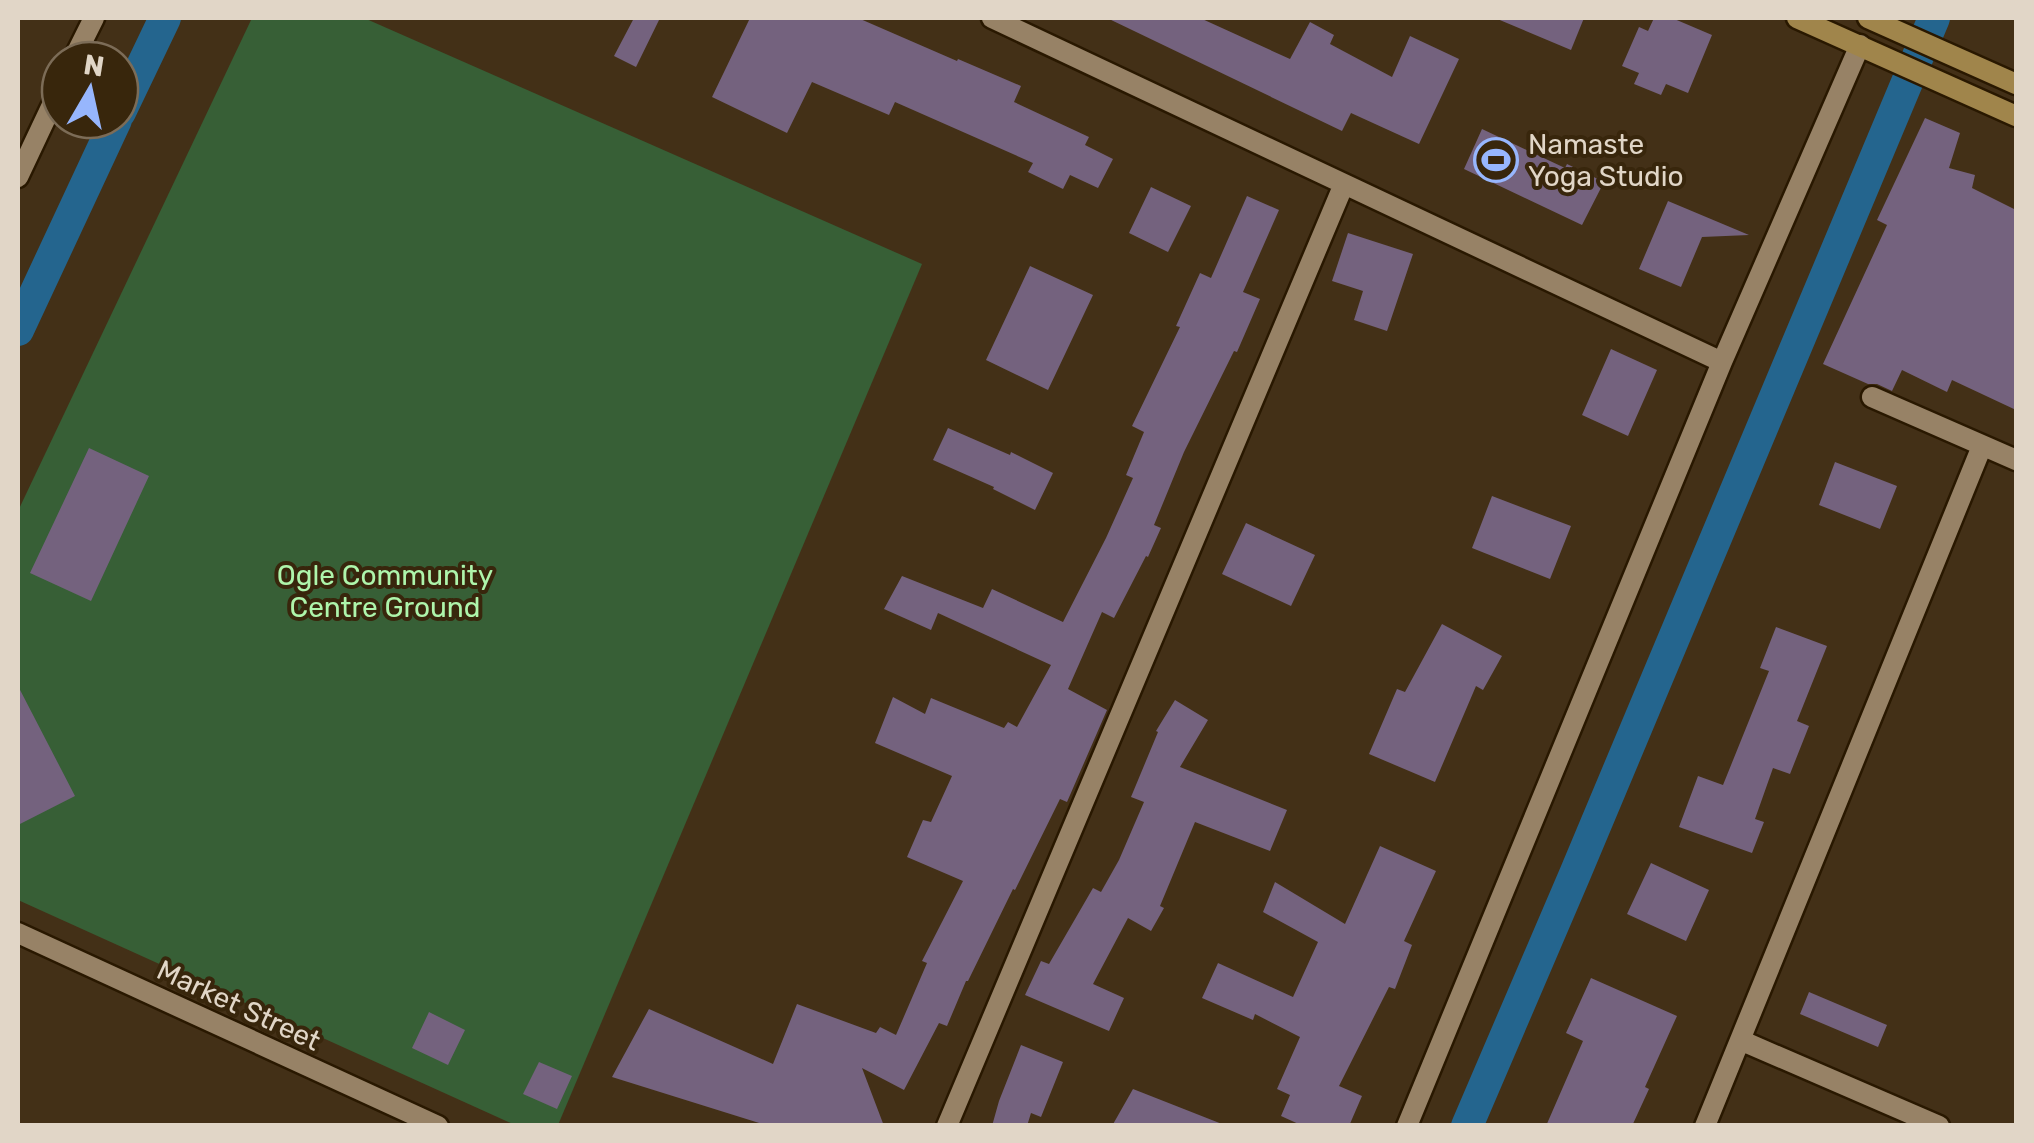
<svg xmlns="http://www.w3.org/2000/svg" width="2034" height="1143" font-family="Rubik,sans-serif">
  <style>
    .green { fill: #375f36 }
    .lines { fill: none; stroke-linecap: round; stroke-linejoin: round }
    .canal { stroke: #24658e; stroke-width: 32 }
    .building { fill: #74627e }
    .minor-casing { stroke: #291800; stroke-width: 25 }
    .tertiary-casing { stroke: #291800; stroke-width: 25 }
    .secondary-casing { stroke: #291800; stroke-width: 25 }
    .minor { stroke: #978266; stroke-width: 20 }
    .tertiary { stroke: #978266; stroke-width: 20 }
    .secondary { stroke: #a0854b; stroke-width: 20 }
    .labels { text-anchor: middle; stroke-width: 8; stroke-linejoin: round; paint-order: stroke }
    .poi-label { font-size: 28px; fill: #e1d6c7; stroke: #38260c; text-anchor: start }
    .park-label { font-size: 28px; fill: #aef5ab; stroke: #38260c }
    .street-label { font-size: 28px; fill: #e1d6c7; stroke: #38260c }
  </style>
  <rect width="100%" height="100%" fill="#433017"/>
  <!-- green -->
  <path class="green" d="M 252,18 L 364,18 L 922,264 L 558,1125 L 515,1125 L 18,900 L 18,511 Z"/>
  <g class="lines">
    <!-- canal -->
    <path class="canal" d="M 120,112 L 165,18
      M 18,330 L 116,120
      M 1467,1126 L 1575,874 L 1934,18"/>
  </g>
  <!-- building -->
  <path class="building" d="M 634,18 L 660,18 L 636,67 L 614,56 Z
    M 750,18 L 858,18 L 957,61 L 958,59 L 1021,86 L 1014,102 L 1089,137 L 1085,145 L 1113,159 L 1098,188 L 1070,175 L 1063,189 L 1028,172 L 1033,163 L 895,102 L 889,115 L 812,82 L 787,133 L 712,97 Z
    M 1107,18 L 1200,18 L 1290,59 L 1310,22 L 1334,35 L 1330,44 L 1392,77 L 1410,36 L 1459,59 L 1419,144 L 1351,113 L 1342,131 Z
    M 1495,18 L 1584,18 L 1571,50 Z
    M 1654,18 L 1672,18 L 1712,35 L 1688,93 L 1666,84 L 1661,95 L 1634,84 L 1639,73 L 1622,66 L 1639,27 L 1648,31 Z
    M 1925,118 L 1960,133 L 1949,168 L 1975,175 L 1972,188 L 2016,210 L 2016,410 L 1952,380 L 1947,392 L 1902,370 L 1892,391 L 1877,384 L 1868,384 L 1823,364 L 1887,225 L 1877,220 Z
    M 1482,129 L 1565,168 L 1567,164 L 1604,182 L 1582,225 L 1464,169 Z
    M 1151,187 L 1191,206 L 1168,252 L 1129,233 Z
    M 1247,196 L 1279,210 L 1243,292 L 1260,299 L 1237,352 L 1234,351 L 1184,452 L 1154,525 L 1161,528 L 1148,557 L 1146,556 L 1114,618 L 1102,612 L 1068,689 L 1107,710 L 1067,802 L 1060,799 L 1015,890 L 1013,889 L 968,981 L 966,981 L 947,1026 L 939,1023 L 904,1090 L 862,1068 L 884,1126 L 769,1126 L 612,1077 L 649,1009 L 773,1064 L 797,1004 L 876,1033 L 880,1027 L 896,1035 L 927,963 L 922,961 L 963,881 L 907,857 L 923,820 L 931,822 L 952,776 L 875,743 L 893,697 L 925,714 L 931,698 L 1004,728 L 1008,722 L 1017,727 L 1051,665 L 938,613 L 931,630 L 884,609 L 902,576 L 983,608 L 992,589 L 1063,622 L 1106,538 L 1133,478 L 1126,475 L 1144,432 L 1132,426 L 1180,327 L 1176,326 L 1200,273 L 1211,278 Z
    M 1668,201 L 1749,235 L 1702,237 L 1681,287 L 1639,269 Z
    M 1348,233 L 1413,254 L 1387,331 L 1354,320 L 1363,291 L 1332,281 Z
    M 1030,266 L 1093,295 L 1048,390 L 986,360 Z
    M 1611,349 L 1657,370 L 1628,436 L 1582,415 Z
    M 948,428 L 1010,455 L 1011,452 L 1053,473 L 1035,510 L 993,489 L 994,487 L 933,460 Z
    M 89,448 L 149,476 L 91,601 L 30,573 Z
    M 1835,462 L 1897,486 L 1880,529 L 1819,505 Z
    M 1492,496 L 1571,526 L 1550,579 L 1472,548 Z
    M 1246,523 L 1315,555 L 1291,606 L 1222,574 Z
    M 1442,624 L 1502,656 L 1483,690 L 1476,686 L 1435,782 L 1369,754 L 1397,689 L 1405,692 Z
    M 1776,627 L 1827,646 L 1797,721 L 1809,726 L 1790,774 L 1773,768 L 1755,819 L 1764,822 L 1752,853 L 1679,827 L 1698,776 L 1723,785 L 1769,671 L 1760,668 Z
    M 18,686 L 75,796 L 18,825 Z
    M 1175,700 L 1208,720 L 1180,767 L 1287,810 L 1270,851 L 1195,822 L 1160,906 L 1164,908 L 1151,931 L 1128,918 L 1093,984 L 1124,998 L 1109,1031 L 1025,995 L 1041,961 L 1049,964 L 1093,888 L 1101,892 L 1119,860 L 1144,802 L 1131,797 L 1158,732 L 1156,731 Z
    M 1380,846 L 1436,871 L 1404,941 L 1412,945 L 1395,989 L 1389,987 L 1339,1086 L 1362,1096 L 1349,1126 L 1303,1126 L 1281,1116 L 1290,1095 L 1277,1089 L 1300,1037 L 1255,1014 L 1253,1020 L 1202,998 L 1218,963 L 1293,997 L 1318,942 L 1263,912 L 1275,882 L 1345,924 Z
    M 1651,863 L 1709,890 L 1686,941 L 1627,914 Z
    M 1591,978 L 1677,1016 L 1645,1087 L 1649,1089 L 1632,1126 L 1546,1126 L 1583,1041 L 1566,1033 Z
    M 1809,992 L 1887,1025 L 1878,1047 L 1800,1014 Z
    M 429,1012 L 465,1030 L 448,1065 L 412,1048 Z
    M 1021,1045 L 1063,1062 L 1041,1117 L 1031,1113 L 1027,1126 L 992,1126 L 999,1101 Z
    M 539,1062 L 572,1076 L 557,1109 L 523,1094 Z
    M 1133,1089 L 1222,1124 L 1221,1126 L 1112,1126 Z"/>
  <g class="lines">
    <!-- minor casing -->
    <g class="minor-casing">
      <path id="minor" d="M 992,18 L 1722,362
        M 73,60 L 94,18
        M 18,177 L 60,88
        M 1872,397 L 2016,460
        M 1740,1040 L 1939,1126
        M 947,1126 L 1344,184
        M 1407,1126 L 1722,362 L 1860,45
        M 1705,1126 L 1982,446"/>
    </g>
    <!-- tertiary casing -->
    <g class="tertiary-casing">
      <path id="tertiary" d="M 18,933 L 438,1126"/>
    </g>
    <!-- secondary casing -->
    <g class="secondary-casing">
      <path id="secondary" d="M 1797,18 L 2016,116
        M 1868,18 L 2016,84"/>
    </g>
    <!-- minor -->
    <use href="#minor" class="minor"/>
    <!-- tertiary -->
    <use href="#tertiary" class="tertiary"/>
    <!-- secondary -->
    <use href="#secondary" class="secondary"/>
  </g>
  <!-- icons -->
  <defs>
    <g id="stadium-ring" transform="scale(2.25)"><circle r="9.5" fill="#38260c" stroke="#97b6fd" stroke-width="1.5"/><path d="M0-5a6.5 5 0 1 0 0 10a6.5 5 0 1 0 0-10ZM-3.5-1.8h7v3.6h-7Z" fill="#97b6fd"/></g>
  </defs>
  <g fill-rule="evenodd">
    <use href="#stadium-ring" x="1496" y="160"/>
  </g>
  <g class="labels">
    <!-- poi labels -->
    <g class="poi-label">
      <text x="1528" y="154">Namaste<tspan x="1528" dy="32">Yoga Studio</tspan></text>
    </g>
    <!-- park labels -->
    <g class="park-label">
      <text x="385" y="585">Ogle Community<tspan x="385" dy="32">Centre Ground</tspan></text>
    </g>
    <!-- street labels -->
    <g class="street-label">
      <text transform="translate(239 1005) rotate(25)" y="10">Market Street</text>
    </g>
  </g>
  <!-- border -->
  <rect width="2034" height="1143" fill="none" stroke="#e1d6c7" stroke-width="40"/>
  <!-- north arrow -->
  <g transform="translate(90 90) rotate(9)"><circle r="48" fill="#38260c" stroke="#7c6c57" stroke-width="2.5"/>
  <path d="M0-8L18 38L0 25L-18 38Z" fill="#97b6fd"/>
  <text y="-15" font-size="28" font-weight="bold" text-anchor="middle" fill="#e1d6c7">N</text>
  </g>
</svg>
